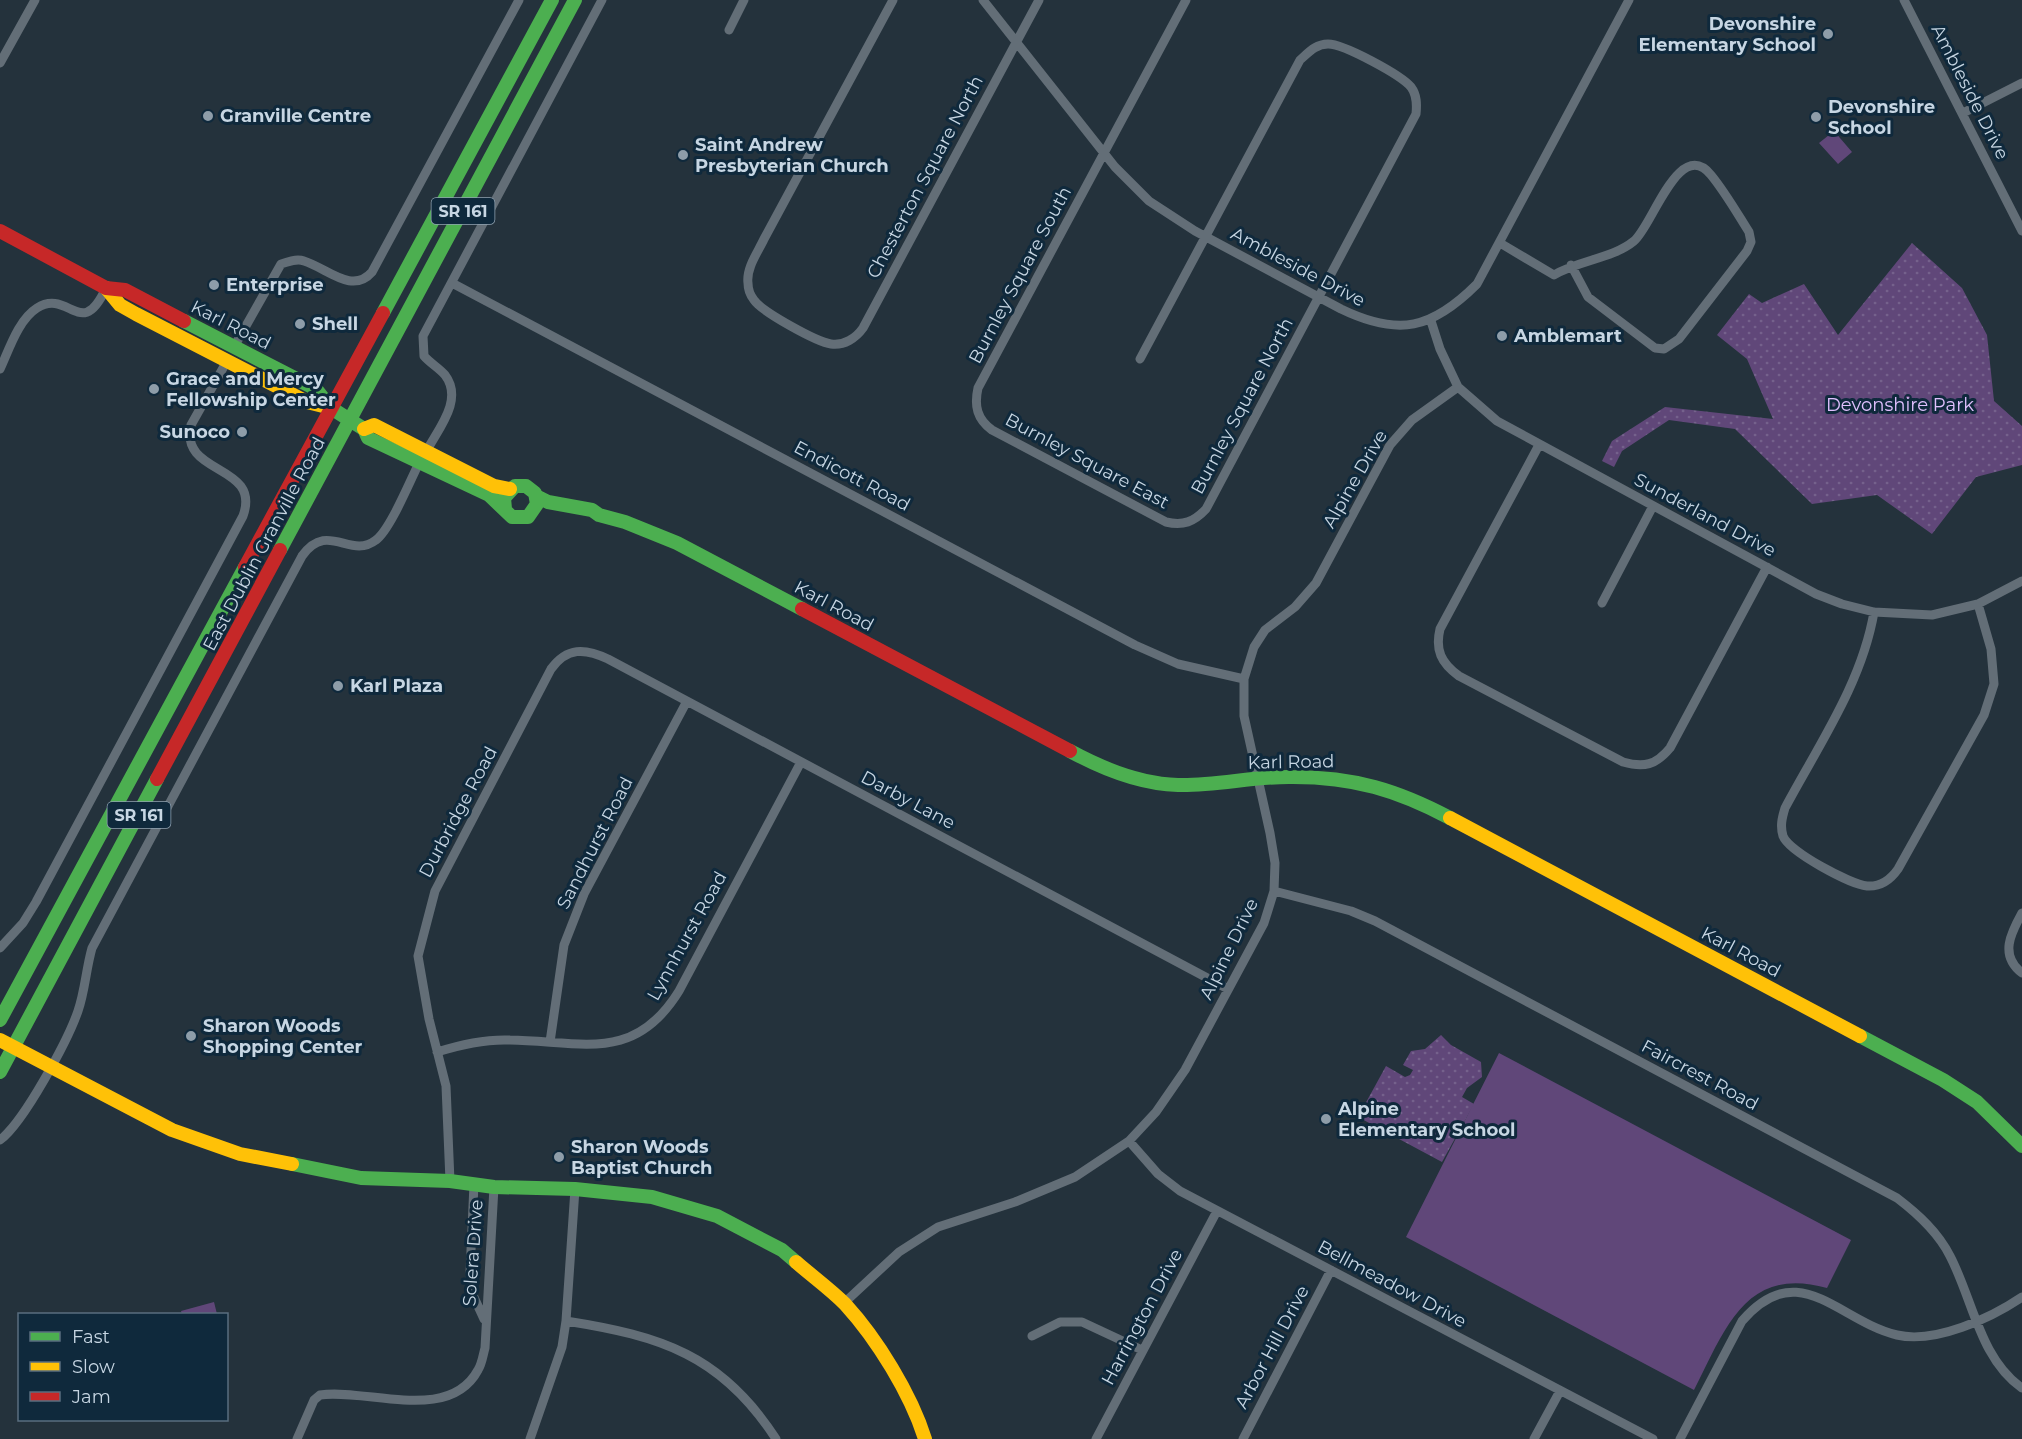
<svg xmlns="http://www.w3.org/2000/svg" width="2022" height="1439" font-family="Montserrat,sans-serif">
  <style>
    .grass { fill: #604779 }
    .park { fill: url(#park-dots) }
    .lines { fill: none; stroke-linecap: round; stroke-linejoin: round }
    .street { stroke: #636e77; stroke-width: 9 }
    .fast { stroke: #4caf50; stroke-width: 14 }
    .slow { stroke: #ffc107; stroke-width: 14 }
    .jam { stroke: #c62828; stroke-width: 14 }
    .poi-dot { fill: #8e9da9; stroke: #0f293c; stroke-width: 2 }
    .labels { text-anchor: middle; stroke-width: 6; stroke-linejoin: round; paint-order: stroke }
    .shield { fill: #0f293c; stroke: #90a2b1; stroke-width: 1.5 }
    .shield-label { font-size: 16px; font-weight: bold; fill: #c7d6e3 }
    .poi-label { font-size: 18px; font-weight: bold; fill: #c7d6e3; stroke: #0f293c; text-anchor: start }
    .street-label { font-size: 18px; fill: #c7d6e3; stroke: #0f293c }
    .park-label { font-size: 18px; fill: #e1c0fe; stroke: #0f293c }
  </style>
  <defs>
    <pattern id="park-dots" width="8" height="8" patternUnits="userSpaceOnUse" patternTransform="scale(1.5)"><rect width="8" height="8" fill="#604779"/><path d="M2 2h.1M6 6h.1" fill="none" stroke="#75618c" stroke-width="1.8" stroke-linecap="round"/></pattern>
  </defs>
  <rect width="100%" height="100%" fill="#24323c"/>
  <!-- grass -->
  <path class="grass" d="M 1834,131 L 1852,152 L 1838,164 L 1819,143 Z
    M 1499,1053 L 1851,1240 L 1827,1288 C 1745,1265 1725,1330 1694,1390 L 1406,1237 Z
    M 214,1302 L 217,1314 L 182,1314 L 181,1311 Z"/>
  <!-- park -->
  <path class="park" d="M 1912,243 L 1962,288 L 1987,335 L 1994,401 L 2022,426 L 2022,465 L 1976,477 L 1932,534 L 1877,495 L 1812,504 L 1735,429 L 1669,420 L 1622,451 L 1614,467 L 1602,461 L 1612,441 L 1665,407 L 1773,419 L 1747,359 L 1717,335 L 1749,294 L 1762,303 L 1804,284 L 1838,335 Z
    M 1441,1035 L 1451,1045 L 1481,1062 L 1482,1077 L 1467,1088 L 1462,1097 L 1474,1104 L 1442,1162 L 1358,1117 L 1386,1066 L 1405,1077 L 1410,1075 L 1413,1070 L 1403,1065 L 1411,1051 L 1425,1049 Z"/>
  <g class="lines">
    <!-- street -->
    <path class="street" d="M 893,0 L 764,239 C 758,252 746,268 748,283 C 748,289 750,295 754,300 C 762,312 817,342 831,344 C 844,346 856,338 863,328 L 1039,0
      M 983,0 L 1115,167 L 1149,201 L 1195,231 L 1341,309 C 1399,337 1432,329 1477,284 L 1629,0
      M 1904,0 L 2022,231
      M 729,30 L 744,0
      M 0,63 L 35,0
      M 1963,113 L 2022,83
      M 1500,243 L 1554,275 C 1579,260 1612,259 1634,241 C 1652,227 1679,136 1711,175 C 1725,192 1737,213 1749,232 L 1751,242 L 1747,251 L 1679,339 L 1664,349 L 1655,348 L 1588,297 L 1571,265
      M 452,283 L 1135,645 L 1178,664 L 1244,679
      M 1431,321 L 1440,349 L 1458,387 L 1497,421 L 1816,594 L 1842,604 L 1874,612 L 1932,615 L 1978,604 L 2022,581
      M 234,347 L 281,264 C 289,262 296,258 304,261 C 327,268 352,295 372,272 L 519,0
      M 1140,359 L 1300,60 C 1309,52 1316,44 1328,44 C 1344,44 1401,75 1411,87 C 1417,95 1417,104 1416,114 L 1206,509 C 1194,522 1183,526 1166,522 L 992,430 C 977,419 974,406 978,388 L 1186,0
      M 0,369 C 9,350 18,320 37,308 C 69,288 81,342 106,288
      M 1539,445 L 1440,629 C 1435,650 1441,663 1459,676 L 1623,762 C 1644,768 1656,765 1670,748 L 1767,567
      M 426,452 C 438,429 464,400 445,375 C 439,368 430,363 424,356 L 423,336 L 602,0
      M 1602,603 L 1653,506
      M 1874,612 C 1862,683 1818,746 1785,808 C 1782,818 1780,826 1783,836 C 1789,852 1850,884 1867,886 C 1881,887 1891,879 1898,869 L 1984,715 L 1994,684 L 1991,649 L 1978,604
      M 1274,891 L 1351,911 L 1375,921 L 1897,1198 C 1918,1214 1938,1232 1950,1256 C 1973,1300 1980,1359 2022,1388
      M 2022,913 C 2011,933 1999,955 2022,973
      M 0,948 L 23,923 L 36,902 L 243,516 C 262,463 179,476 191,425 L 227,361
      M 550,1042 L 564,945 L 584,894 L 687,701
      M 437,1052 C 459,1045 486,1039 510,1040 C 581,1041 634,1064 679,991 L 801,762
      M 0,1140 C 24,1122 68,1040 78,1011 C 85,991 86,969 92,948 L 302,556 C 328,520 350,560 376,540 C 390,530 410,481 419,463
      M 1129,1141 L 1158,1174 L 1180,1191 L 1653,1439
      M 450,1181 L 446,1086 L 429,1019 L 418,956 L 435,891 L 551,669 C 567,647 585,648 608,659 L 1228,989
      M 474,1184 L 470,1273 L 472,1293 L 484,1319
      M 844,1303 L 899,1252 L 938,1227 L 1015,1202 L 1075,1177 L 1129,1141 L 1156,1112 L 1185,1070 L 1264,923 L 1274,891 L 1275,863 L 1270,833 L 1244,716 L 1244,679 L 1254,647 L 1265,630 L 1295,607 L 1316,583 L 1390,445 L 1412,420 L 1458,387
      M 566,1321 C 661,1336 722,1355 776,1439
      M 1032,1336 L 1060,1322 L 1082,1322 L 1142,1350
      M 297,1439 L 314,1400 L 320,1395 C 367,1388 449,1424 478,1370 C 482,1364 483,1355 485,1348 L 494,1187
      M 530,1439 L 562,1347 L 566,1321 L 575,1189
      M 1096,1439 L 1217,1211
      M 1243,1439 L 1331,1270
      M 1534,1439 L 1560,1391
      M 1680,1439 L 1742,1321 C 1799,1255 1838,1321 1897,1335 C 1935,1344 1991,1318 2022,1297"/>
    <!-- fast -->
    <path class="fast" d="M 383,313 L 552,0
      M 184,321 L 316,389 L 331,408 L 364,429 L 368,438 L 489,495 L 512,517 L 528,517 L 537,504 L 535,493 L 526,486 L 515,486 L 504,498 L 505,509
      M 536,496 L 548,502 L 592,510 L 599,515 L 625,522 L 677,543 L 802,609
      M 280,550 L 575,0
      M 1070,751 C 1103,769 1141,784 1178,785 C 1217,786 1254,776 1293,777 C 1354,777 1397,790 1450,818
      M 0,1020 L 245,567
      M 1860,1036 L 1943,1080 L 1977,1102 L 2022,1146
      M 0,1072 L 157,779
      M 292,1164 L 361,1178 L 450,1181 L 494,1187 L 575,1189 L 652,1197 L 717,1216 L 782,1250 L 796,1262"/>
    <!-- slow -->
    <path class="slow" d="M 106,288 L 120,305 L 136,314 L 307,402 L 331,408
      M 364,429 L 374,425 L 494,486 L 510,489
      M 1450,818 L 1860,1036
      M 0,1040 L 172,1130 L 240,1154 L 292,1164
      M 796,1262 C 812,1276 830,1289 845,1304 C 877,1339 911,1394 925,1439"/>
    <!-- jam -->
    <path class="jam" d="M 0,231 L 106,288 L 125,290 L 184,321
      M 245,567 L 383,313
      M 802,609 L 1070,751
      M 157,779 L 280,550"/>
  </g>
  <!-- markers -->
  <g class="poi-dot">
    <circle cx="1828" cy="34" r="6"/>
    <circle cx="208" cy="116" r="6"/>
    <circle cx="1816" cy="117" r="6"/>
    <circle cx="683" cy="155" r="6"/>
    <circle cx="214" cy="285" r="6"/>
    <circle cx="300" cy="324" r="6"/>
    <circle cx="1502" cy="336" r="6"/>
    <circle cx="154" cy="389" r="6"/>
    <circle cx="242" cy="432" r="6"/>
    <circle cx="338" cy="686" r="6"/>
    <circle cx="191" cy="1036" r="6"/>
    <circle cx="1326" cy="1119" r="6"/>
    <circle cx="559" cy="1157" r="6"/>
  </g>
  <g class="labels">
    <!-- shield labels -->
    <g class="shield">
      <rect x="431.5" y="198" width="63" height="26" rx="4.5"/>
      <rect x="107.5" y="802" width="63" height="26" rx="4.5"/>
    </g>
    <g class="shield-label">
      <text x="463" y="217">SR 161</text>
      <text x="139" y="821">SR 161</text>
    </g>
    <!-- poi labels -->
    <g class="poi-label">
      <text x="1816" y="30" text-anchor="end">Devonshire<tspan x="1816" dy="21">Elementary School</tspan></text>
      <text x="1828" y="113">Devonshire<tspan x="1828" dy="21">School</tspan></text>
      <text x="220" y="122">Granville Centre</text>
      <text x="695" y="151">Saint Andrew<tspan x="695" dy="21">Presbyterian Church</tspan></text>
      <text x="226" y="291">Enterprise</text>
      <text x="312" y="330">Shell</text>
      <text x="1514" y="342">Amblemart</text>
      <text x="166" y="385">Grace and Mercy<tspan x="166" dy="21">Fellowship Center</tspan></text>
      <text x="230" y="438" text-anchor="end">Sunoco</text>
      <text x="350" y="692">Karl Plaza</text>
      <text x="203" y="1032">Sharon Woods<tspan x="203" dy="21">Shopping Center</tspan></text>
      <text x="1338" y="1115">Alpine<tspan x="1338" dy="21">Elementary School</tspan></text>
      <text x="571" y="1153">Sharon Woods<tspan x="571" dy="21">Baptist Church</tspan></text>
    </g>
    <!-- street labels -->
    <g class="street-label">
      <text transform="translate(1970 92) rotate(63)" y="6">Ambleside Drive</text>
      <text transform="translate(925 177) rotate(-62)" y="6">Chesterton Square North</text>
      <text transform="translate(1298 267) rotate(28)" y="6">Ambleside Drive</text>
      <text transform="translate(1020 275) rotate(-62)" y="6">Burnley Square South</text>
      <text transform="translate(231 325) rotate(27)" y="6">Karl Road</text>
      <text transform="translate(1242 406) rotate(-62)" y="6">Burnley Square North</text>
      <text transform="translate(1087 461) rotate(28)" y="6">Burnley Square East</text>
      <text transform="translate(852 476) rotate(28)" y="6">Endicott Road</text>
      <text transform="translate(1355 479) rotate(-60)" y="6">Alpine Drive</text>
      <text transform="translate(1705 515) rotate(28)" y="6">Sunderland Drive</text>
      <text transform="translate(264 544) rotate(-62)" y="6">East Dublin Granville Road</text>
      <text transform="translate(834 606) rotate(28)" y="6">Karl Road</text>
      <text transform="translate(1291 762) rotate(-1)" y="6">Karl Road</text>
      <text transform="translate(908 800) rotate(28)" y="6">Darby Lane</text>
      <text transform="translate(458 812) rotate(-62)" y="6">Durbridge Road</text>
      <text transform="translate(595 843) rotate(-63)" y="6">Sandhurst Road</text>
      <text transform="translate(687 936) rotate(-61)" y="6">Lynnhurst Road</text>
      <text transform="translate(1229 949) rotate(-64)" y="6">Alpine Drive</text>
      <text transform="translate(1741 952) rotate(28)" y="6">Karl Road</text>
      <text transform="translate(1700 1075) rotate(28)" y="6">Faircrest Road</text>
      <text transform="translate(473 1253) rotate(-86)" y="6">Solera Drive</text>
      <text transform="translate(1392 1284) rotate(28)" y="6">Bellmeadow Drive</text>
      <text transform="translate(1142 1317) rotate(-62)" y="6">Harrington Drive</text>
      <text transform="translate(1272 1347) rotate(-62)" y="6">Arbor Hill Drive</text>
    </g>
    <!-- park labels -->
    <g class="park-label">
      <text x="1900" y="411">Devonshire Park</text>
    </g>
  </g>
  <!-- legend -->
  <rect x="18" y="1313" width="210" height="108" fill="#0f293c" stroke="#596e7f" stroke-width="1.5"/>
  <rect x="30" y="1332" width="30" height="9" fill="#4caf50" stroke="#596e7f" stroke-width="1.5"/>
  <text x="72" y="1343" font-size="18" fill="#c7d6e3">Fast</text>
  <rect x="30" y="1362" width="30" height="9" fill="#ffc107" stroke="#596e7f" stroke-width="1.5"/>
  <text x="72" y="1373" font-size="18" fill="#c7d6e3">Slow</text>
  <rect x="30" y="1392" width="30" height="9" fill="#c62828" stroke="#596e7f" stroke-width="1.5"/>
  <text x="72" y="1403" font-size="18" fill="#c7d6e3">Jam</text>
</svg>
